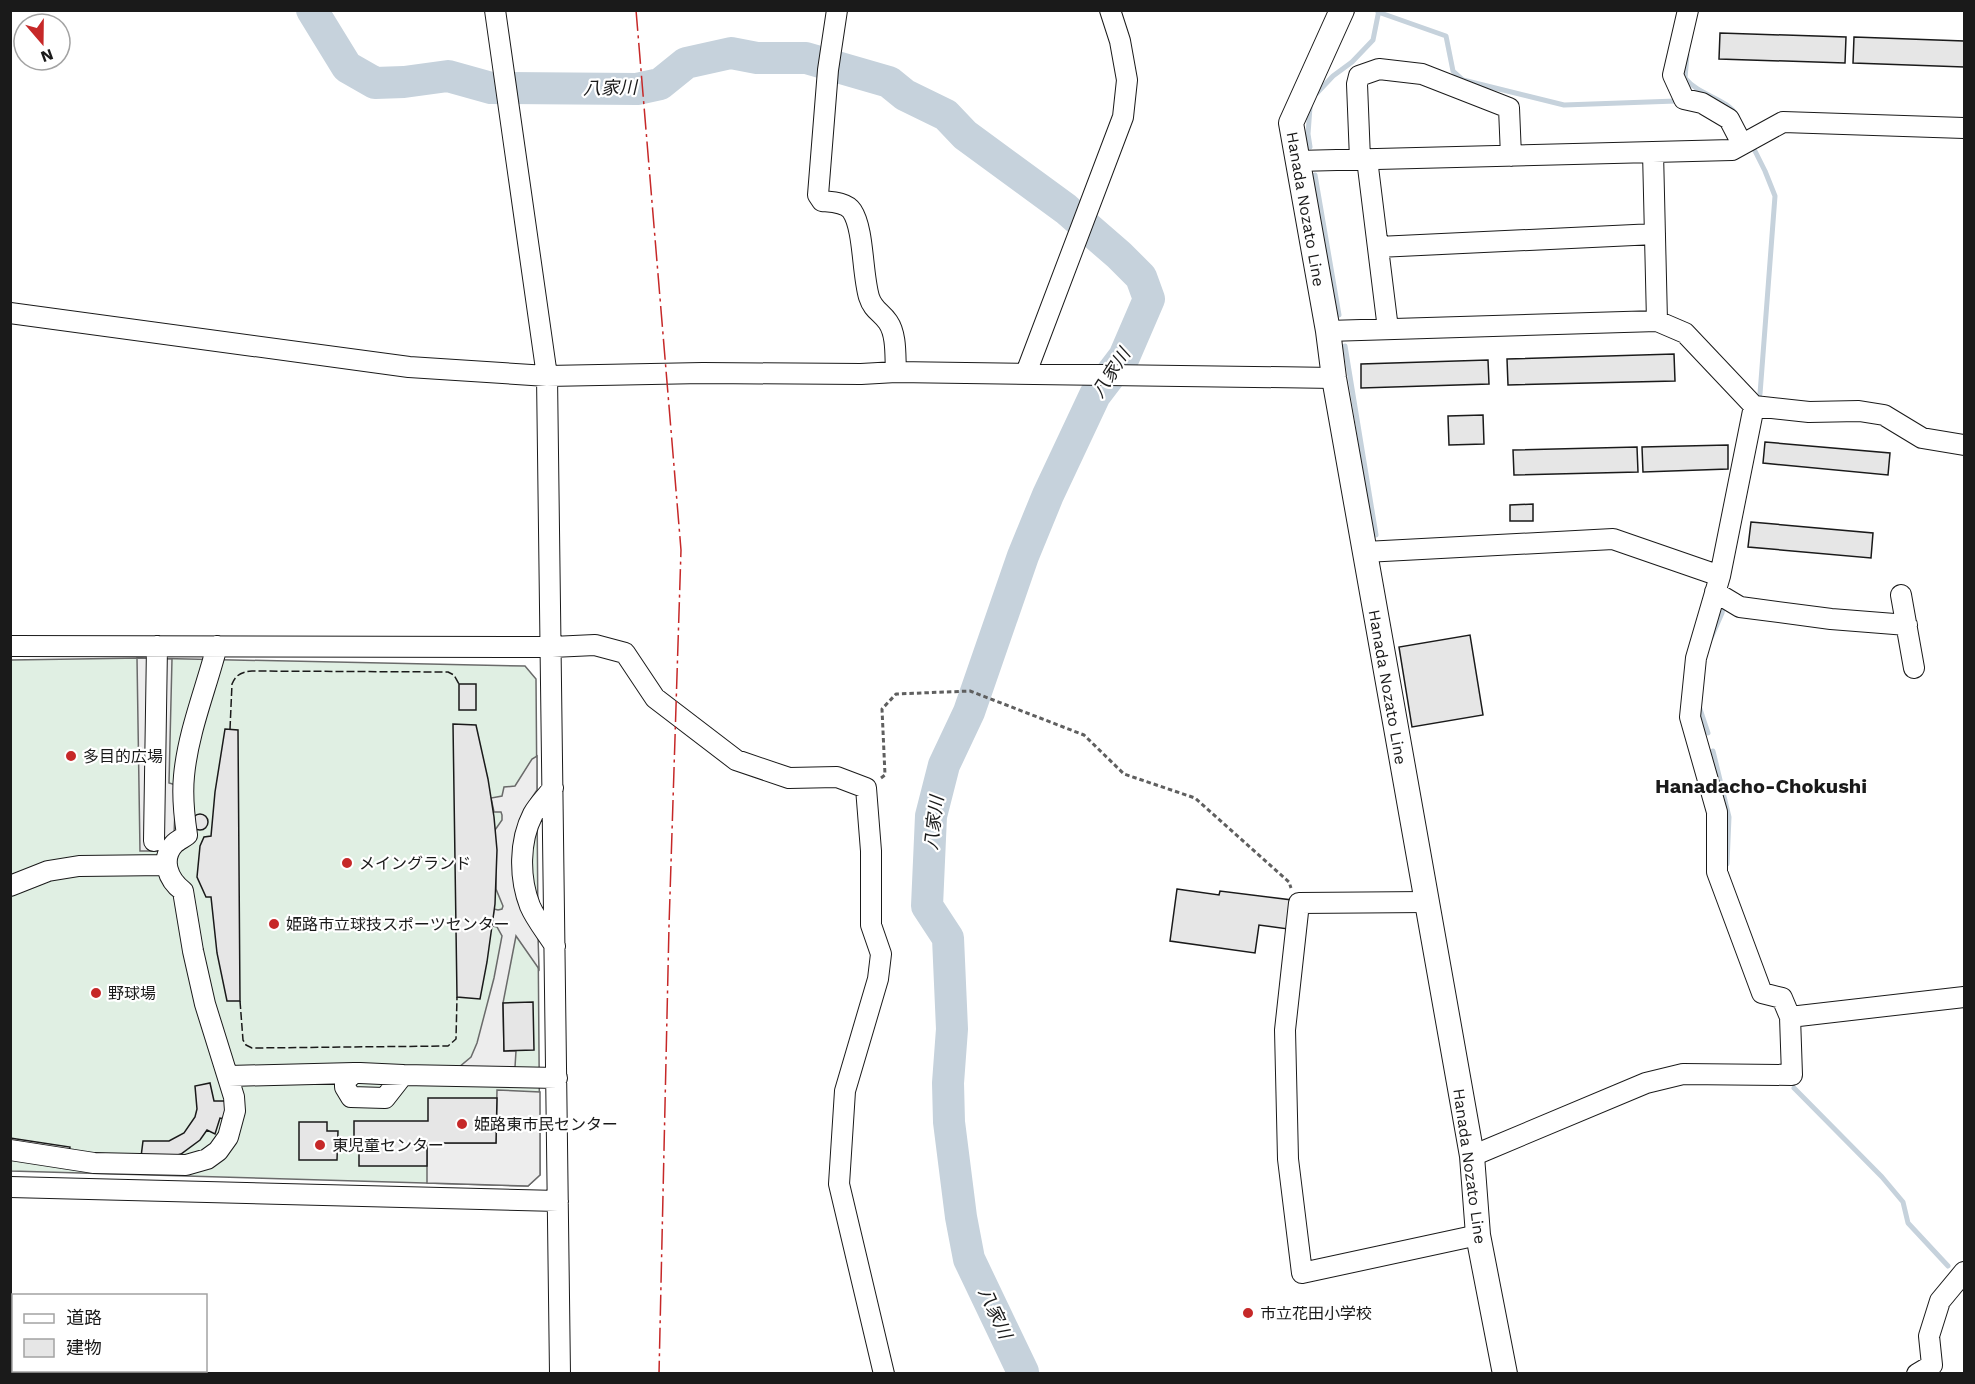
<svg xmlns="http://www.w3.org/2000/svg" width="1975" height="1384" font-family="'Work Sans','Noto Sans JP',sans-serif">
  <style>
    .grass { fill: #e0efe3; stroke: #6a6a6a; stroke-width: 1.5 }
    .parking { fill: #ededed; stroke: #6a6a6a; stroke-width: 1.5 }
    .lines { fill: none; stroke-linecap: round; stroke-linejoin: round }
    .stream { stroke: #c6d2dc; stroke-width: 5 }
    .river { stroke: #c6d2dc; stroke-width: 32 }
    .building { fill: #e6e6e6; stroke: #1a1a1a; stroke-width: 1.5 }
    .minor-casing { stroke: #1a1a1a; stroke-width: 22 }
    .major-casing { stroke: #1a1a1a; stroke-width: 26 }
    .path { stroke: #5f5f5f; stroke-width: 3; stroke-dasharray: 4.5 3; stroke-linecap: butt }
    .minor { stroke: #fff; stroke-width: 20 }
    .major { stroke: #fff; stroke-width: 24 }
    .fence { stroke: #1a1a1a; stroke-width: 1.5; stroke-dasharray: 8 3; stroke-linecap: butt }
    .power { stroke: #c62828; stroke-width: 1.5; stroke-dasharray: 21 4.5 3 4.5; stroke-linecap: butt }
    .poi-dot { fill: #c62828; stroke: #fff; stroke-width: 2 }
    .labels { text-anchor: middle; stroke-width: 4.5; stroke-linejoin: round; paint-order: stroke }
    .street-label { font-size: 16px; fill: #1a1a1a; stroke: #fff }
    .poi-label { font-size: 16px; fill: #1a1a1a; stroke: #fff; text-anchor: start }
    .water-label { font-size: 18px; font-style: italic; fill: #1a1a1a; stroke: #fff }
    .quarter-label { font-size: 20px; font-weight: bold; fill: #1a1a1a; stroke: #fff }
  </style>
  <rect width="100%" height="100%" fill="#fff"/>
  <!-- grass -->
  <path class="grass" d="M 142,658 L 525,666 L 536,679 L 540,1175 L 528,1186 L 11,1171 L 11,660 Z"/>
  <!-- parking -->
  <path class="parking" d="M 137,658 L 172,659 L 169,783 L 176,785 L 174,835 L 160,851 L 140,851 Z
    M 537,756 L 537,790 L 531,799 L 526,811 L 538,936 L 539,969 L 516,936 L 503,1003 L 504,1051 L 516,1051 L 515,1067 L 458,1068 L 471,1057 L 477,1043 L 494,978 L 502,936 L 497,927 L 492,926 L 494,909 L 498,910 L 502,909 L 503,906 L 496,889 L 495,830 L 502,820 L 502,815 L 501,812 L 494,812 L 491,798 L 502,796 L 504,787 L 515,786 L 532,759 Z
    M 497,1090 L 540,1092 L 540,1175 L 528,1186 L 427,1183 L 427,1143 L 496,1143 Z"/>
  <g class="lines">
    <!-- stream -->
    <path class="stream" d="M 1378,12 L 1446,36 L 1453,71 L 1463,80 L 1564,105 L 1676,101
      M 1687,55 L 1685,78 C 1699,96 1727,98 1737,116
      M 1317,93 L 1333,76 L 1352,62 L 1373,40 L 1379,10
      M 1310,107 L 1308,134 L 1310,147
      M 1751,143 L 1765,171 L 1775,196 L 1760,394
      M 1315,175 L 1339,315
      M 1345,346 L 1376,535
      M 1711,638 L 1722,613 L 1724,602
      M 1699,706 L 1708,733
      M 1713,751 L 1729,817 L 1727,864
      M 1794,1088 L 1882,1177 L 1903,1202 L 1908,1223 L 1948,1266"/>
    <!-- river -->
    <path class="river" d="M 312,10 L 347,67 L 375,83 L 404,82 L 448,76 L 491,88 L 637,89 L 660,84 L 686,63 L 731,53 L 757,58 L 806,58 L 889,82 L 905,95 L 946,115 L 965,135 L 1066,209 L 1119,255 L 1141,277 L 1149,299 L 1124,357 L 1095,395 L 1048,495 L 1023,556 L 969,712 L 944,765 L 931,816 L 927,906 L 948,938 L 952,1029 L 948,1083 L 949,1122 L 961,1217 L 969,1259 L 1023,1372"/>
  </g>
  <!-- building -->
  <path class="building" d="M 1720,33 L 1846,37 L 1845,63 L 1719,59 Z
    M 1854,37 L 1964,41 L 1964,67 L 1853,63 Z
    M 1674,354 L 1675,381 L 1508,385 L 1507,359 Z
    M 1488,360 L 1489,384 L 1361,388 L 1361,364 Z
    M 1483,415 L 1484,444 L 1449,445 L 1448,416 Z
    M 1765,442 L 1890,453 L 1888,475 L 1763,463 Z
    M 1728,445 L 1728,469 L 1643,472 L 1642,447 Z
    M 1637,447 L 1638,472 L 1514,475 L 1513,450 Z
    M 1533,504 L 1533,521 L 1510,521 L 1510,505 Z
    M 1751,522 L 1873,533 L 1871,558 L 1748,547 Z
    M 1470,635 L 1483,715 L 1412,727 L 1399,647 Z
    M 459,684 L 476,684 L 476,710 L 459,710 Z
    M 453,724 L 476,725 L 488,779 L 494,817 L 497,850 L 495,904 L 487,962 L 480,999 L 457,997 Z
    M 225,729 L 238,730 L 240,1001 L 227,1001 L 217,953 L 211,897 L 206,897 L 197,877 L 200,846 L 204,837 L 211,836 L 215,792 Z
    M192 822a8 8 0 1 1 16 0a8 8 0 1 1-16 0Z
    M 1177,889 L 1219,895 L 1220,891 L 1292,900 L 1288,929 L 1259,925 L 1255,953 L 1170,941 Z
    M 533,1002 L 534,1050 L 504,1051 L 503,1003 Z
    M 210,1083 L 214,1101 L 226,1101 L 225,1119 L 220,1118 L 215,1134 L 207,1130 L 200,1140 L 181,1154 L 170,1157 L 141,1157 L 143,1141 L 169,1141 L 184,1133 L 195,1117 L 197,1109 L 195,1086 Z
    M 428,1098 L 497,1098 L 496,1143 L 427,1143 L 427,1166 L 359,1166 L 359,1143 L 354,1143 L 354,1121 L 428,1121 Z
    M 299,1122 L 327,1122 L 327,1131 L 338,1131 L 337,1160 L 299,1160 Z
    M 10,1138 L 70,1147 L 69,1152 L 10,1143 Z"/>
  <g class="lines">
    <!-- minor casing -->
    <g class="minor-casing">
      <path id="minor" d="M 495,10 L 547,376 L 560,1374
        M 837,10 L 828,70 L 818,195 L 822,201 C 831,202 846,202 852,211 C 864,229 862,273 869,297 C 873,310 881,312 888,322 C 897,335 895,357 896,372
        M 1688,10 L 1673,75 L 1684,99 L 1702,103 L 1729,119 L 1742,144
        M 1653,152 L 1732,150 L 1783,122 L 1964,128
        M 1360,159 L 1357,84 L 1359,76 L 1379,69 L 1422,74 L 1509,108 L 1511,156
        M 1367,159 L 1388,329
        M 1297,161 L 1653,152 L 1657,321
        M 1378,247 L 1655,234
        M 10,313 L 409,367 L 547,376 L 703,373 L 861,374 L 896,372 L 1334,378
        M 1328,331 L 1657,321 L 1685,333 L 1754,406 L 1809,412 L 1859,411 L 1884,415 L 1922,438 L 1964,445
        M 1026,373 L 1123,117 L 1127,80 L 1120,41 L 1110,10
        M 1365,552 L 1613,539 L 1720,576
        M 1715,592 L 1740,607 L 1831,619 L 1907,625
        M 1901,595 L 1914,668
        M 10,646 L 552,647 L 595,645 L 625,653 L 655,698 L 736,760 L 789,778 L 837,777 L 866,788 L 871,851 L 871,925 L 881,954 L 878,979 L 845,1091 L 839,1184 L 884,1374
        M 553,788 C 547,796 538,805 533,814 C 519,841 519,878 530,906 C 536,920 547,933 555,946
        M 154,841 L 157,646
        M 10,886 L 48,871 L 79,866 L 167,865
        M 1426,902 L 1299,903 L 1285,1030 L 1288,1159 L 1302,1273 L 1478,1235
        M 1790,1017 L 1964,997
        M 354,1073 L 360,1073 L 403,1075 L 385,1098 L 351,1097 L 345,1087 L 345,1081 Z
        M 403,1075 L 557,1078
        M 229,1076 L 354,1073
        M 10,1150 L 94,1163 L 186,1165 L 207,1159 L 218,1151 L 228,1137 L 235,1111 L 234,1097 L 205,1004 L 193,951 L 183,891 C 168,880 160,859 174,844 C 177,841 183,838 187,835 C 184,815 182,796 184,776 C 188,732 206,689 217,646
        M 1472,1156 L 1646,1083 L 1683,1074 L 1792,1075 L 1790,1017 L 1782,998 L 1762,993 L 1717,872 L 1717,812 L 1690,717 L 1696,658 L 1720,576 L 1754,406
        M 10,1187 L 558,1201
        M 1917,1374 L 1932,1365 L 1929,1336 L 1940,1301 L 1964,1272"/>
    </g>
    <!-- major casing -->
    <g class="major-casing">
      <path id="major" d="M 1342,10 L 1291,123 L 1328,331 L 1334,378 L 1472,1156 L 1478,1235 L 1505,1374"/>
    </g>
    <!-- path -->
    <path class="path" d="M 881,778 L 885,775 L 882,709 L 896,694 L 970,691 L 1084,735 L 1124,774 L 1195,798 L 1289,882 L 1291,888"/>
    <!-- minor -->
    <use href="#minor" class="minor"/>
    <!-- major -->
    <use href="#major" class="major"/>
    <!-- fence -->
    <path class="fence" d="M 230,729 L 232,684 C 236,674 242,672 252,671 L 448,672 L 454,675 L 459,684
      M 240,1001 L 243,1040 L 246,1045 L 252,1048 L 448,1046 L 456,1039 L 457,997"/>
    <!-- power -->
    <path class="power" d="M 636,10 L 681,550 L 669,926 L 659,1374"/>
  </g>
  <!-- markers -->
  <g class="poi-dot">
    <circle cx="71" cy="756" r="6"/>
    <circle cx="347" cy="863" r="6"/>
    <circle cx="274" cy="924" r="6"/>
    <circle cx="96" cy="993" r="6"/>
    <circle cx="462" cy="1124" r="6"/>
    <circle cx="320" cy="1145" r="6"/>
    <circle cx="1248" cy="1313" r="6"/>
  </g>
  <g class="labels">
    <!-- street labels -->
    <g class="street-label">
      <text transform="translate(1306 209) rotate(80)" y="6">Hanada Nozato Line</text>
      <text transform="translate(1388 687) rotate(80)" y="6">Hanada Nozato Line</text>
      <text transform="translate(1470 1166) rotate(82)" y="6">Hanada Nozato Line</text>
    </g>
    <!-- poi labels -->
    <g class="poi-label">
      <text x="83" y="762">多目的広場</text>
      <text x="359" y="869">メイングランド</text>
      <text x="286" y="930">姫路市立球技スポーツセンター</text>
      <text x="108" y="999">野球場</text>
      <text x="474" y="1130">姫路東市民センター</text>
      <text x="332" y="1151">東児童センター</text>
      <text x="1260" y="1319">市立花田小学校</text>
    </g>
    <!-- water labels -->
    <g class="water-label">
      <text transform="translate(610 88) rotate(-1)" y="6">八家川</text>
      <text transform="translate(1111 373) rotate(-57)" y="6">八家川</text>
      <text transform="translate(934 823) rotate(-83)" y="6">八家川</text>
      <text transform="translate(995 1313) rotate(65)" y="6">八家川</text>
    </g>
    <!-- quarter labels -->
    <g class="quarter-label">
      <text x="1761" y="793">Hanadacho-Chokushi</text>
    </g>
  </g>
  <!-- border -->
  <rect width="1975" height="1384" fill="none" stroke="#1a1a1a" stroke-width="24"/>
  <!-- legend -->
  <rect x="12" y="1294" width="195" height="78" fill="#ffffff" stroke="#a3a3a3" stroke-width="1.5"/>
  <rect x="24" y="1314" width="30" height="9" fill="#ffffff" stroke="#a3a3a3" stroke-width="1.5"/>
  <text x="66" y="1324" font-size="18" fill="#1a1a1a">道路</text>
  <rect x="24" y="1339" width="30" height="18" fill="#e6e6e6" stroke="#a3a3a3" stroke-width="1.5"/>
  <text x="66" y="1354" font-size="18" fill="#1a1a1a">建物</text>
  <!-- north arrow -->
  <g transform="translate(42 42) rotate(160)"><circle r="28" fill="#ffffff" stroke="#a3a3a3" stroke-width="1.5"/>
  <path d="M0-4.5L10 22L0 15L-10 22Z" fill="#c62828"/>
  <text y="-9" font-size="16" font-weight="bold" text-anchor="middle" fill="#1a1a1a">N</text>
  </g>
</svg>
